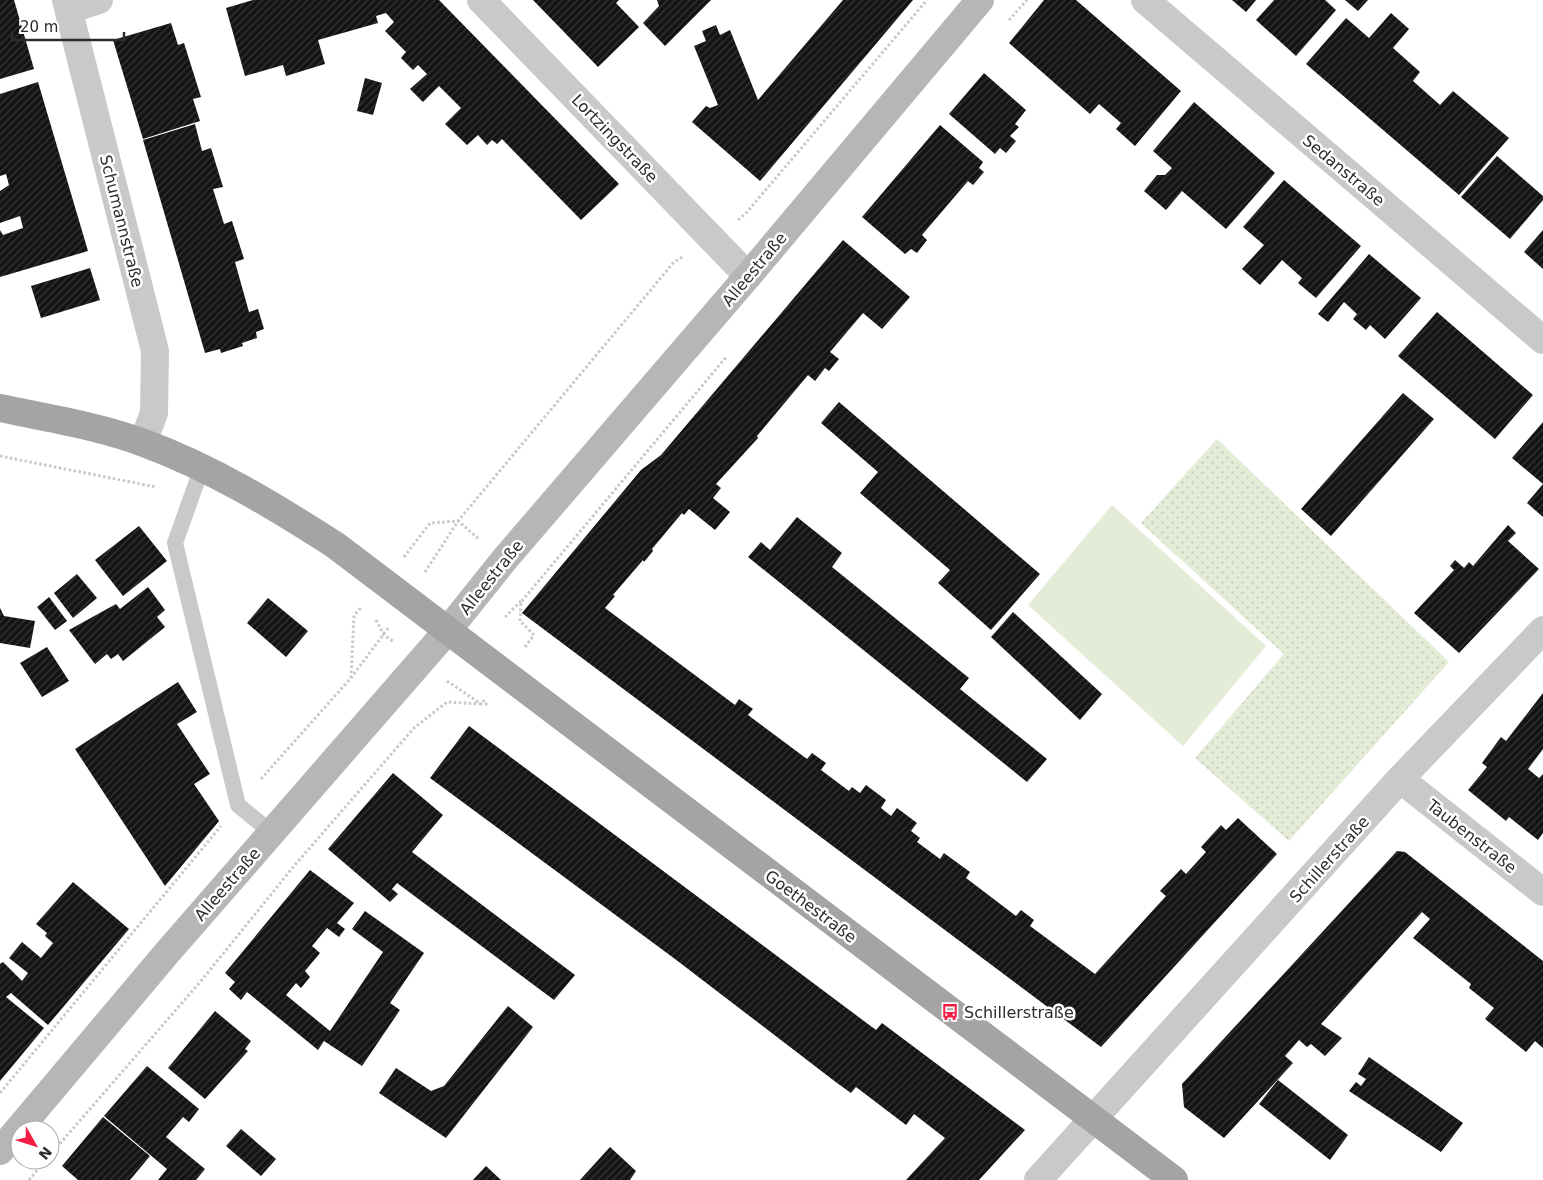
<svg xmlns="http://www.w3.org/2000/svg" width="1543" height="1180" font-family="'DejaVu Sans',sans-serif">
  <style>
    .grass { fill: #e4ebd7 }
    .park { fill: url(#park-dots) }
    .building { fill: url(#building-hatch) }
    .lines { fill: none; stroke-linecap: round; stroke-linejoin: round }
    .path { stroke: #c9c9c9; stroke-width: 3; stroke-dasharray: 2.5 2.5; stroke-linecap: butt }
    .lane { stroke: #c9c9c9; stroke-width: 16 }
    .street { stroke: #c9c9c9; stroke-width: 28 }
    .secondary { stroke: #b6b6b6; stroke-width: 28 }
    .primary { stroke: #a4a4a4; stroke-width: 28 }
    .labels { text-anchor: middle; stroke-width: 5; stroke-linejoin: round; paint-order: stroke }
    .street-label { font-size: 16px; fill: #2c2c2c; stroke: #fff }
    .poi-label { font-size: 16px; fill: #2c2c2c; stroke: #fff; text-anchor: start }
  </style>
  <defs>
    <pattern id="park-dots" width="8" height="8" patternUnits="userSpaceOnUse" patternTransform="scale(1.25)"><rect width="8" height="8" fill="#e4ebd7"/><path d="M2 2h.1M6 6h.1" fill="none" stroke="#c4cab9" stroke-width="1.8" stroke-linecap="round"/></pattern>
    <pattern id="building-hatch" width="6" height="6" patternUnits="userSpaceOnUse" patternTransform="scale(1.25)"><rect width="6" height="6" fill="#131313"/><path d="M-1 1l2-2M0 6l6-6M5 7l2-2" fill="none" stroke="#363636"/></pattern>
  </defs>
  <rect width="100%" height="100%" fill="#fff"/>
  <!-- grass -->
  <path class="grass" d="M 1112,505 L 1266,646 L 1183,746 L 1028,605 Z"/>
  <!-- park -->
  <path class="park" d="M 1217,439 L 1449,662 L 1289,841 L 1195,758 L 1284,654 L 1141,523 Z"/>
  <!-- building -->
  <path class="building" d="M 0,0 L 14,0 L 34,69 L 0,79 Z
    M 253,0 L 439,0 L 619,184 L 581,220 L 502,139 L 497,144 L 492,140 L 487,145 L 478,135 L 467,145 L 445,124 L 461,108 L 439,86 L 423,102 L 410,89 L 427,74 L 418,65 L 413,70 L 401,58 L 406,52 L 385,31 L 394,22 L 386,13 L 376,16 L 378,23 L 318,40 L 325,64 L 286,76 L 283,65 L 245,76 L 226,8 Z
    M 533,0 L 619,0 L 616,3 L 639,27 L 598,67 Z
    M 657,0 L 711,0 L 665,46 L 643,23 L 659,6 Z
    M 843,0 L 913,0 L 760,181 L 692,122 L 706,106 L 710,108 L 718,105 L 694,46 L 706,41 L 702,31 L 716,25 L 720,35 L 730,30 L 758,100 Z
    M 1044,0 L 1076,0 L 1181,91 L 1135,146 L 1116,129 L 1121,123 L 1099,104 L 1090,114 L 1009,43 Z
    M 1232,0 L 1256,0 L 1246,12 Z
    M 1274,0 L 1325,0 L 1336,10 L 1296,56 L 1256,20 Z
    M 1345,0 L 1368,0 L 1358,11 Z
    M 1391,13 L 1409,29 L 1393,48 L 1420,72 L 1413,81 L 1440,105 L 1453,91 L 1509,138 L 1459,195 L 1306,64 L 1346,18 L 1369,38 Z
    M 171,23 L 178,45 L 184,43 L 201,97 L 193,99 L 200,121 L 143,139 L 113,40 Z
    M 984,73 L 1026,110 L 1015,124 L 1019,127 L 1010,136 L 1016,141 L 1006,153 L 1000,148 L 995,154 L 949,114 Z
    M 365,78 L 382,83 L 373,115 L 357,111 Z
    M 38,82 L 88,251 L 0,277 L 0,230 L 3,235 L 23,228 L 20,216 L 0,223 L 0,191 L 9,185 L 6,174 L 0,176 L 0,94 Z
    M 1194,102 L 1275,173 L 1226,229 L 1182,191 L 1166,210 L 1144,191 L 1157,175 L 1165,175 L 1172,168 L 1153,151 Z
    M 195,124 L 202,151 L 211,148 L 223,187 L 213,189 L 224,224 L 232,221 L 244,259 L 235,262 L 249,312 L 258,309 L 264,329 L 256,332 L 257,338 L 242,343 L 243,346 L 221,353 L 220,349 L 205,353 L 143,140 Z
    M 940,125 L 983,162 L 979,168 L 984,172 L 973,185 L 968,181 L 922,235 L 927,240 L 917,253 L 911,249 L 905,254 L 862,217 Z
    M 1497,156 L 1543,196 L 1543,200 L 1510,239 L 1461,197 Z
    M 1284,180 L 1361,246 L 1316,298 L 1298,283 L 1302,278 L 1282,260 L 1260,285 L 1242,269 L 1264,245 L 1243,227 Z
    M 1543,230 L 1543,269 L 1524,252 Z
    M 843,240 L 910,297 L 882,329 L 863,313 L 830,352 L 839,359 L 829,371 L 825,368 L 815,381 L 808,375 L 757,436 L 758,438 L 716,484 L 721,488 L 713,498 L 730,512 L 715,530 L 689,509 L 684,515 L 682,513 L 652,549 L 653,551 L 644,562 L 643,560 L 613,595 L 615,596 L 605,608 L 735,705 L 739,699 L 753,709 L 748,715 L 807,759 L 812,753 L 826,763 L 821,770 L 849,791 L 852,787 L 860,793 L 866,785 L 886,800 L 881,808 L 891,816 L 897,808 L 917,823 L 911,831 L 920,838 L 917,842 L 940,859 L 944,853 L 970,872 L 966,878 L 1016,916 L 1021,910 L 1034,920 L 1030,926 L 1095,974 L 1166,896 L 1160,891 L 1181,869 L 1186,874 L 1206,852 L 1201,847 L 1221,825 L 1226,830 L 1238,818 L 1277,854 L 1101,1047 L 522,613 L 641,470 L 661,455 Z
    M 1369,254 L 1421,298 L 1385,339 L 1370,325 L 1366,330 L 1353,319 L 1357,314 L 1344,302 L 1328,322 L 1318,314 Z
    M 90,268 L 100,300 L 41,318 L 31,286 Z
    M 1437,312 L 1533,395 L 1495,439 L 1398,356 Z
    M 1403,393 L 1434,419 L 1331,536 L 1301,509 Z
    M 839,402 L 1040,574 L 991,630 L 938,583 L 950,570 L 860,493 L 878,472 L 821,423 Z
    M 1543,422 L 1543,517 L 1527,503 L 1543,484 L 1512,458 Z
    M 797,517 L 842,553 L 832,567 L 969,678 L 960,689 L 1047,759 L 1027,782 L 748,557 L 761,542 L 770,550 Z
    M 1508,525 L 1516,533 L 1508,541 L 1539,569 L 1459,653 L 1414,613 L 1454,570 L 1450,566 L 1455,560 L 1464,568 L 1469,562 L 1473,566 Z
    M 139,526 L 167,561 L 123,596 L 95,560 Z
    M 77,574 L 97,598 L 73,618 L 54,593 Z
    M 148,587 L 165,610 L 157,617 L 165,627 L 123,661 L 118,654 L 111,659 L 107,654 L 95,664 L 69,630 L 116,604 L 120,609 Z
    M 49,597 L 67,621 L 55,630 L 37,607 Z
    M 268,598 L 308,631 L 286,657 L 247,623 Z
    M 0,608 L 4,616 L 35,621 L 30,648 L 0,643 Z
    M 1013,612 L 1102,694 L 1080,720 L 991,637 Z
    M 47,647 L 69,681 L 42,697 L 20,663 Z
    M 178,682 L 197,712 L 177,724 L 210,774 L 194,784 L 219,821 L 165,886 L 75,749 Z
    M 1543,693 L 1543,749 L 1528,769 L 1539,778 L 1543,774 L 1543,833 L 1538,840 L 1509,817 L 1506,821 L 1468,790 L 1487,767 L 1482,763 L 1501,737 L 1506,741 Z
    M 469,726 L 876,1030 L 882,1023 L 1025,1130 L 979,1180 L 906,1180 L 945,1138 L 914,1114 L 906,1125 L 856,1087 L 851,1093 L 837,1083 L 675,959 L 430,778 Z
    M 393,773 L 443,815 L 412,852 L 575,975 L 554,1000 L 397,883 L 392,889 L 398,894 L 390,902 L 328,849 Z
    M 1397,851 L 1405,852 L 1543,961 L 1543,1048 L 1535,1041 L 1526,1052 L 1485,1019 L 1494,1008 L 1469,988 L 1471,984 L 1413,938 L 1430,919 L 1422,912 L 1321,1024 L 1342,1038 L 1325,1056 L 1311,1044 L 1307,1047 L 1299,1040 L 1285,1056 L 1293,1063 L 1224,1138 L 1184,1107 L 1182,1084 Z
    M 310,870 L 354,903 L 337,923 L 345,929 L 339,937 L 327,928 L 312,946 L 320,953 L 305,971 L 310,977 L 301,988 L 296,983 L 286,995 L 330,1031 L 383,952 L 352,929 L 365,911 L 424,953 L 390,1003 L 400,1010 L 362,1066 L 324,1041 L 318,1050 L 247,992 L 241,1000 L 229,989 L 235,982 L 225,973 Z
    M 73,882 L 129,929 L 48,1025 L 11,993 L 6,997 L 44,1028 L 0,1081 L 0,964 L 3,962 L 22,981 L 28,973 L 9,958 L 22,942 L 41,958 L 53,943 L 45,936 L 47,933 L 36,924 Z
    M 508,1006 L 533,1027 L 446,1138 L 379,1093 L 396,1068 L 431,1091 L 444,1086 Z
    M 215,1011 L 251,1041 L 245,1049 L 248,1051 L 205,1099 L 168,1068 Z
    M 1369,1057 L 1463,1123 L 1441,1152 L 1349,1091 L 1356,1082 L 1361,1086 L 1366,1079 L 1358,1074 Z
    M 147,1066 L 199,1109 L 189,1122 L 183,1117 L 166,1137 L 205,1169 L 196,1180 L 158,1180 L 167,1169 L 104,1116 Z
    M 1278,1080 L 1348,1135 L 1330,1160 L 1259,1104 Z
    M 103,1117 L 150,1156 L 130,1180 L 78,1180 L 62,1166 Z
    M 241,1129 L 276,1159 L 261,1176 L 226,1146 Z
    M 610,1147 L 636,1171 L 630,1180 L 580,1180 Z
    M 486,1166 L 501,1180 L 473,1180 Z"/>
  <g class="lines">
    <!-- path -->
    <path class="path" d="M 1009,20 L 1027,0
      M 738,220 L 747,212 L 927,0
      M 0,456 L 156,487
      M 404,557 L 430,523 L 458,521 L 479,539
      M 425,572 L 458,521 L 674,262 L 684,256
      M 505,617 L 522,600
      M 376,620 L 384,635 L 394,642
      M 525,647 L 534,635 L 520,621 L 521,602 L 727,356
      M 351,678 L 354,615 L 362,607
      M 447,681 L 481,704 L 489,704
      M 261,779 L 351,678 L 389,627
      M 0,1093 L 221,826
      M 50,1155 L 201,981 L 294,866 L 414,728 L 447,702 L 481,704 L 485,699
      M 29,1180 L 46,1160"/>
    <!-- lane -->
    <path class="lane" d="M 202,467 L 175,543 L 238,805 L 272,833"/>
    <!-- street -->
    <path class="street" d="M 66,0 L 155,351 L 154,413 L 143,442
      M 481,0 L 748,276
      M 1145,0 L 1543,340
      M 69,10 L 99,0
      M 1400,779 L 1543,892
      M 1038,1180 L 1400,779 L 1543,630"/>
    <!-- secondary -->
    <path class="secondary" d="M 0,1151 L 166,954 L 448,630 L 504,560 L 748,276 L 980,0"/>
    <!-- primary -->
    <path class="primary" d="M 0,408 C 48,418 98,426 144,443 C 212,468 274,506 335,545 L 1174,1180"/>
  </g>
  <!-- icons -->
  <defs>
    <g id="bus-bare" transform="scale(1.35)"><path d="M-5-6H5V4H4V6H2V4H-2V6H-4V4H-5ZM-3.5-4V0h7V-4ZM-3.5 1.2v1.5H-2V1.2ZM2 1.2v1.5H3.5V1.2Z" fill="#f51c43" stroke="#fff" stroke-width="2.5" paint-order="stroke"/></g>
  </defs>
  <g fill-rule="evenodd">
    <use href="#bus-bare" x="950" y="1012"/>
  </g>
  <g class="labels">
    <!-- street labels -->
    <g class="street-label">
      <text transform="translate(615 138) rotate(46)" y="6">Lortzingstraße</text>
      <text transform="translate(1344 170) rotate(40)" y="6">Sedanstraße</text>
      <text transform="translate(122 221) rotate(76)" y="6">Schumannstraße</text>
      <text transform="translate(754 269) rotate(-50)" y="6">Alleestraße</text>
      <text transform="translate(491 577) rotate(-51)" y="6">Alleestraße</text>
      <text transform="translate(1472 836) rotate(38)" y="6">Taubenstraße</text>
      <text transform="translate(1329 859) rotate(-48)" y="6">Schillerstraße</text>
      <text transform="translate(227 884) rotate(-49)" y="6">Alleestraße</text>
      <text transform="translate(811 906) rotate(37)" y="6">Goethestraße</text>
    </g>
    <!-- poi labels -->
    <g class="poi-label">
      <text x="964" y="1018">Schillerstraße</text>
    </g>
  </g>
  <!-- north arrow -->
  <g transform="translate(35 1145) rotate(129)"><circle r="24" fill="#ffffff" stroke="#ababab"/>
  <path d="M0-4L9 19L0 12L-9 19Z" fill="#f51c43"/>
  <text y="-8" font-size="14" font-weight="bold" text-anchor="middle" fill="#2c2c2c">N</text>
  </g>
  <!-- scale -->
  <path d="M12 32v8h112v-8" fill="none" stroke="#2c2c2c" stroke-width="2.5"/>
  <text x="20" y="32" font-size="15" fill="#2c2c2c" stroke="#ffffff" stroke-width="4" paint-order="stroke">20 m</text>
</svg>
